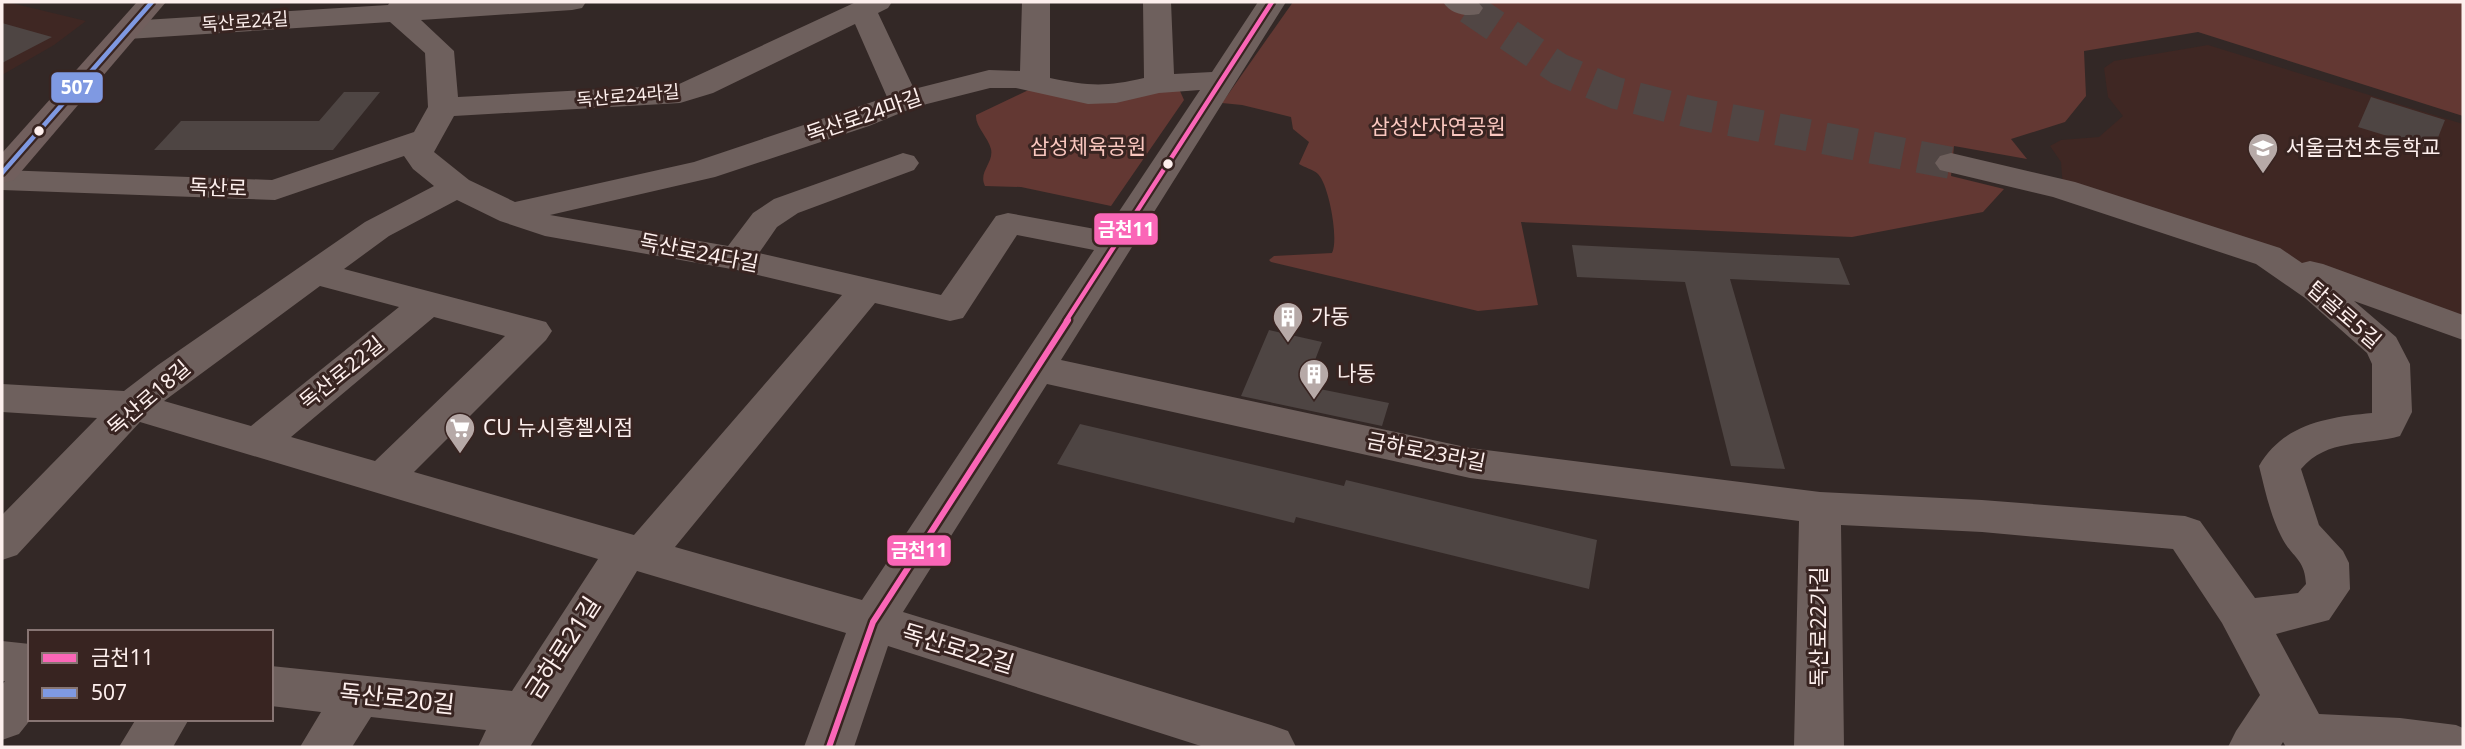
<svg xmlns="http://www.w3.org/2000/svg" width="2465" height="749" font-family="'Noto Sans','Noto Sans KR',sans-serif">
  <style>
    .built { fill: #3f2723 }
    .green { fill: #633833 }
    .building { fill: #4e4543 }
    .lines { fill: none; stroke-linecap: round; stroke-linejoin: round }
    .minor-tunnel { stroke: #514644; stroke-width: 32; stroke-dasharray: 32 16; stroke-linecap: butt }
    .minor { fill: #6e605d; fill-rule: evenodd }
    .major { fill: #715f5d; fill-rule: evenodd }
    .bus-1-far1-casing { stroke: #382421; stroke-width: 9 }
    .bus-1-casing { stroke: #382421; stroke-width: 11 }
    .bus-2-casing { stroke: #382421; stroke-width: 9 }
    .bus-1-far1 { stroke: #fa66b7; stroke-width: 4.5 }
    .bus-1 { stroke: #fa66b7; stroke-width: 6 }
    .bus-2 { stroke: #7f99e2; stroke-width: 4.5 }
    .bus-dot { fill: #fdefed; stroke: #382421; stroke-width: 2.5 }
    .labels { text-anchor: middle; stroke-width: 6; stroke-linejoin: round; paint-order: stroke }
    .far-street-label { font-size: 18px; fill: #fdefed; stroke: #382421 }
    .street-label { font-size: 21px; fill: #fdefed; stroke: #382421 }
    .park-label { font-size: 21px; fill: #fac7bf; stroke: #382421 }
    .poi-label { font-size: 21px; fill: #fdefed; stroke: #382421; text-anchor: start }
    .near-street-label { font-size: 24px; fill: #fdefed; stroke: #382421 }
    .line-badge { stroke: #382421; stroke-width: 2.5 }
    .badge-label { font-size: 19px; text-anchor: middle; font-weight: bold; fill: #fff }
  </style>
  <rect width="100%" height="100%" fill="#332826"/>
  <!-- built -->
  <path class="built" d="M 2,2 L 7,2 L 86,21 L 54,45 L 2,75 Z
    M 2208,45 L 2463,124 L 2463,328 L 2268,256 L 2063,189 L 2061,162 L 2050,146 L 2061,140 L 2099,137 L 2123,116 L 2108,97 L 2104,68 L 2114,61 Z"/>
  <!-- green -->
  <path class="green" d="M 1293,2 L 2463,2 L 2463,116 L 2198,32 L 2084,51 L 2086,96 L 2065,122 L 2011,139 L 2027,159 L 1954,146 L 1951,176 L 2004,189 L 1983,212 L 1852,237 L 1521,222 L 1538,305 L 1478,311 L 1271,262 L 1269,260 L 1274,256 L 1332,253 C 1339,240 1329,185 1318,174 C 1313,169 1305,168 1299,164 L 1309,142 L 1293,129 L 1291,117 L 1242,105 L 1222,103 Z
    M 1041,84 L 1180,91 L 1184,100 L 1111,206 L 1021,187 L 985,186 C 978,172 994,163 991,149 C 988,137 975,126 976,115 Z"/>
  <!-- building -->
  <path class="building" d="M 2,23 L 52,37 L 2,63 Z
    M 344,92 L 380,92 L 333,150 L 154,150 L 181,121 L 319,121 Z
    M 2371,97 L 2445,120 L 2433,150 L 2358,127 Z
    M 1572,245 L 1839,258 L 1850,285 L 1730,279 L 1785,469 L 1731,466 L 1685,282 L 1577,277 Z
    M 1269,330 L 1322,342 L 1305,386 L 1389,403 L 1382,426 L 1241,396 Z
    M 1080,424 L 1344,486 L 1346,480 L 1597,540 L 1589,589 L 1296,517 L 1294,523 L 1057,464 Z"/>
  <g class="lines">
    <!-- minor-tunnel -->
    <path class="minor-tunnel" d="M 1469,8 L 1559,69 L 1616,93 L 1694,113 L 1951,163"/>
    <!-- minor -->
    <path class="minor" d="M 390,2 L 586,2 L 582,8 L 572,10 L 421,20 L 454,51 L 458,97 L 677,85 L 856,2 L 892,2 L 888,8 L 878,13 L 914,89 L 989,70 L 1020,71 L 1022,2 L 1050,2 L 1050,78 C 1088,86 1106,87 1144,78 L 1143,2 L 1171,2 L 1174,74 L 1212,72 L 1258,2 L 1286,2 L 1061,360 L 1470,448 L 1820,492 L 1982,500 L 2185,516 L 2200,521 L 2255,598 L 2298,593 L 2306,584 C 2305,558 2291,557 2281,536 C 2270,514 2265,490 2259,466 C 2283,424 2328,417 2372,413 L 2372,364 L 2367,353 L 2305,298 L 2256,264 L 2053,197 L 1940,170 L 1935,163 L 1940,156 L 1951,153 L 2075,182 L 2280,248 L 2302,263 L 2310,261 L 2323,264 L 2463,315 L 2463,340 L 2354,301 L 2396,337 L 2410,364 L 2412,412 L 2400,436 C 2366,446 2327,438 2301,469 L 2319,525 L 2343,551 L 2349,563 L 2350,589 L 2329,620 L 2276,634 L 2319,714 L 2400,718 L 2456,725 L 2463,728 L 2463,747 L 2286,747 L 2283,742 L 2280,747 L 2228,747 L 2236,731 L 2260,695 L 2222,623 L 2173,549 L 1982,532 L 1841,525 L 1844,747 L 1794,747 L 1799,521 L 1470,478 L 1047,384 L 903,612 L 1271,725 L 1288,731 L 1296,747 L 1204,747 L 888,646 L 854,747 L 804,747 L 846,633 L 637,571 L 530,747 L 478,747 L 486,730 L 371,717 L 352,747 L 300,747 L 321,712 L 271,706 L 271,666 L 512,691 L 598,559 L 140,422 L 17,555 L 2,560 L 2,515 L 97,418 L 2,412 L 2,384 L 124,391 L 158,365 L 365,222 L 434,186 L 413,169 L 404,156 L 275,200 L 2,190 L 2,170 L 272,180 L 414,132 L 428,107 L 425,53 L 390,22 L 128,39 L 118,36 L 114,30 L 118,24 L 128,21 L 388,5 ZM 855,24 L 887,97 L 694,162 L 515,202 L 469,180 L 434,152 L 454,116 L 680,103 L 713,93 ZM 990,88 L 1016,88 L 1088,104 L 1116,103 L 1159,93 L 1200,90 L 1106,231 L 1008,213 L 996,216 L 941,295 L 759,253 L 777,227 L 798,213 L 914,170 L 919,163 L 914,156 L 903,153 L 774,199 L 753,213 L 728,246 L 550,215 L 715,177 L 869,126 L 915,107 ZM 457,200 L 500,221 L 545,236 L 737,270 L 842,295 L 634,535 L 414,472 L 546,340 L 552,331 L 546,322 L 344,269 L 389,236 ZM 1017,235 L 1094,250 L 862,600 L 675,547 L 875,303 L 950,321 L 963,318 ZM 320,286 L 399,307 L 251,426 L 164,401 ZM 434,317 L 505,336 L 375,461 L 291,437 Z
      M 1443,2 L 1478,2 L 1483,8 L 1479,14 C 1465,17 1451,14 1443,2 Z
      M 2,641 L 30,644 L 31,719 L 19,734 L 2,740 L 2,685 L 5,681 L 2,681 Z
      M 136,719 L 189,719 L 173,747 L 119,747 Z"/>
    <!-- major -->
    <path class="major" d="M 137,2 L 166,2 L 14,180 L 2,183 L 2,153 Z"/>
    <!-- bus-1-far1 casing -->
    <g class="bus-1-far1-casing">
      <path id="bus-1-far1" d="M 1066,321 L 1272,2"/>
    </g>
    <!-- bus-1 casing -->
    <g class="bus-1-casing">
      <path id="bus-1" d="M 829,747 L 873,622 L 1068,320"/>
    </g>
    <!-- bus-2 casing -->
    <g class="bus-2-casing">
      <path id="bus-2" d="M 2,173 L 152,2"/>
    </g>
    <!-- bus-1-far1 -->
    <use href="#bus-1-far1" class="bus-1-far1"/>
    <!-- bus-1 -->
    <use href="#bus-1" class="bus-1"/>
    <!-- bus-2 -->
    <use href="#bus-2" class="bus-2"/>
  </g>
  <!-- icons -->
  <defs>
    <g id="school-pin" transform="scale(1.575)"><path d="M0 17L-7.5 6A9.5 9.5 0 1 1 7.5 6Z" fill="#b6a9a7" stroke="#382421"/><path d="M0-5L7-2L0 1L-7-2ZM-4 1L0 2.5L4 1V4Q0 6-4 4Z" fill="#fff"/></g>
    <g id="building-pin" transform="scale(1.575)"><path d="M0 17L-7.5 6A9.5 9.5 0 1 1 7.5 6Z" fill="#b6a9a7" stroke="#382421"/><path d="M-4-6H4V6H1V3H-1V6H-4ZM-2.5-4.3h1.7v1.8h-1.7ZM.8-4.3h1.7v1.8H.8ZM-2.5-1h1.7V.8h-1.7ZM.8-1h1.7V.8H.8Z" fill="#fff"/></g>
    <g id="supermarket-pin" transform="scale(1.575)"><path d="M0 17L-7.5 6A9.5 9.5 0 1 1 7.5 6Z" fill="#b6a9a7" stroke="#382421"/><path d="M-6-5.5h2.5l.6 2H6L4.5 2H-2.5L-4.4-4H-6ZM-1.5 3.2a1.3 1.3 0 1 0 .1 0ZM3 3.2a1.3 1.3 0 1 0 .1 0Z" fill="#fff"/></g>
  </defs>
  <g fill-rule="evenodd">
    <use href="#school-pin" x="2263" y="148"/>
    <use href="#building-pin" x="1288" y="317"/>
    <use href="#building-pin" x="1314" y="374"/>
    <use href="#supermarket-pin" x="460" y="428"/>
  </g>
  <!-- markers -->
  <g class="bus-dot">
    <circle cx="39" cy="131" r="6"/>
    <circle cx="1168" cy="164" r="6"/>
  </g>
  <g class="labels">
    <!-- far-street labels -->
    <g class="far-street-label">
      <text transform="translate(245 22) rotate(-4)" y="6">독산로24길</text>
      <text transform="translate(628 96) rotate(-5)" y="6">독산로24라길</text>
    </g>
    <!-- street labels -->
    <g class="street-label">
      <text transform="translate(864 116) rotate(-19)" y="7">독산로24마길</text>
      <text transform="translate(218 188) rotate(2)" y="7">독산로</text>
      <text transform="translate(699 253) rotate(11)" y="7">독산로24다길</text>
      <text transform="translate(2344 315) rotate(41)" y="7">탑골로5길</text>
      <text transform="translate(342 373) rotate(-39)" y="7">독산로22길</text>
      <text transform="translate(149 398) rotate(-41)" y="7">독산로18길</text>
      <text transform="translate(1426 452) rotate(11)" y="7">금하로23라길</text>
      <text transform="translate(1819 627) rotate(-90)" y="7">독산로22가길</text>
    </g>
    <!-- park labels -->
    <g class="park-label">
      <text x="1438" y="134">삼성산자연공원</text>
      <text x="1088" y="154">삼성체육공원</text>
    </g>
    <!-- poi labels -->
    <g class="poi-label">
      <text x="2286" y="155">서울금천초등학교</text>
      <text x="1311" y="324">가동</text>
      <text x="1337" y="381">나동</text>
      <text x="483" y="435">CU 뉴시흥첼시점</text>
    </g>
    <!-- near-street labels -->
    <g class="near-street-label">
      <text transform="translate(563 648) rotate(-57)" y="8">금하로21길</text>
      <text transform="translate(958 649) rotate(17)" y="8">독산로22길</text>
      <text transform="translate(397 699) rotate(6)" y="8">독산로20길</text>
    </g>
  </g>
  <g class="line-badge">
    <rect x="50" y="71" width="54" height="33" rx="7" fill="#7f99e2"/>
    <rect x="1093" y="212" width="66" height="34" rx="7" fill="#fa66b7"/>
    <rect x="886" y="534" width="66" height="33" rx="7" fill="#fa66b7"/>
  </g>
  <g class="badge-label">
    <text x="77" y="94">507</text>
    <text x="1126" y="236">금천11</text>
    <text x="919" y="557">금천11</text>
  </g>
  <!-- border -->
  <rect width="2465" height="749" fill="none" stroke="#fdefed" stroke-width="7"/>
  <!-- legend -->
  <rect x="28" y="630" width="245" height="91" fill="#382421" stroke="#877573" stroke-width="2"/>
  <rect x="42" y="653" width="35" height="10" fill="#fa66b7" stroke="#877573" stroke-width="2"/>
  <text x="91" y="665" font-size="21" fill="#fdefed">금천11</text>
  <rect x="42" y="688" width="35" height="10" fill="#7f99e2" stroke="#877573" stroke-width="2"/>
  <text x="91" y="700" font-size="21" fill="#fdefed">507</text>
</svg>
